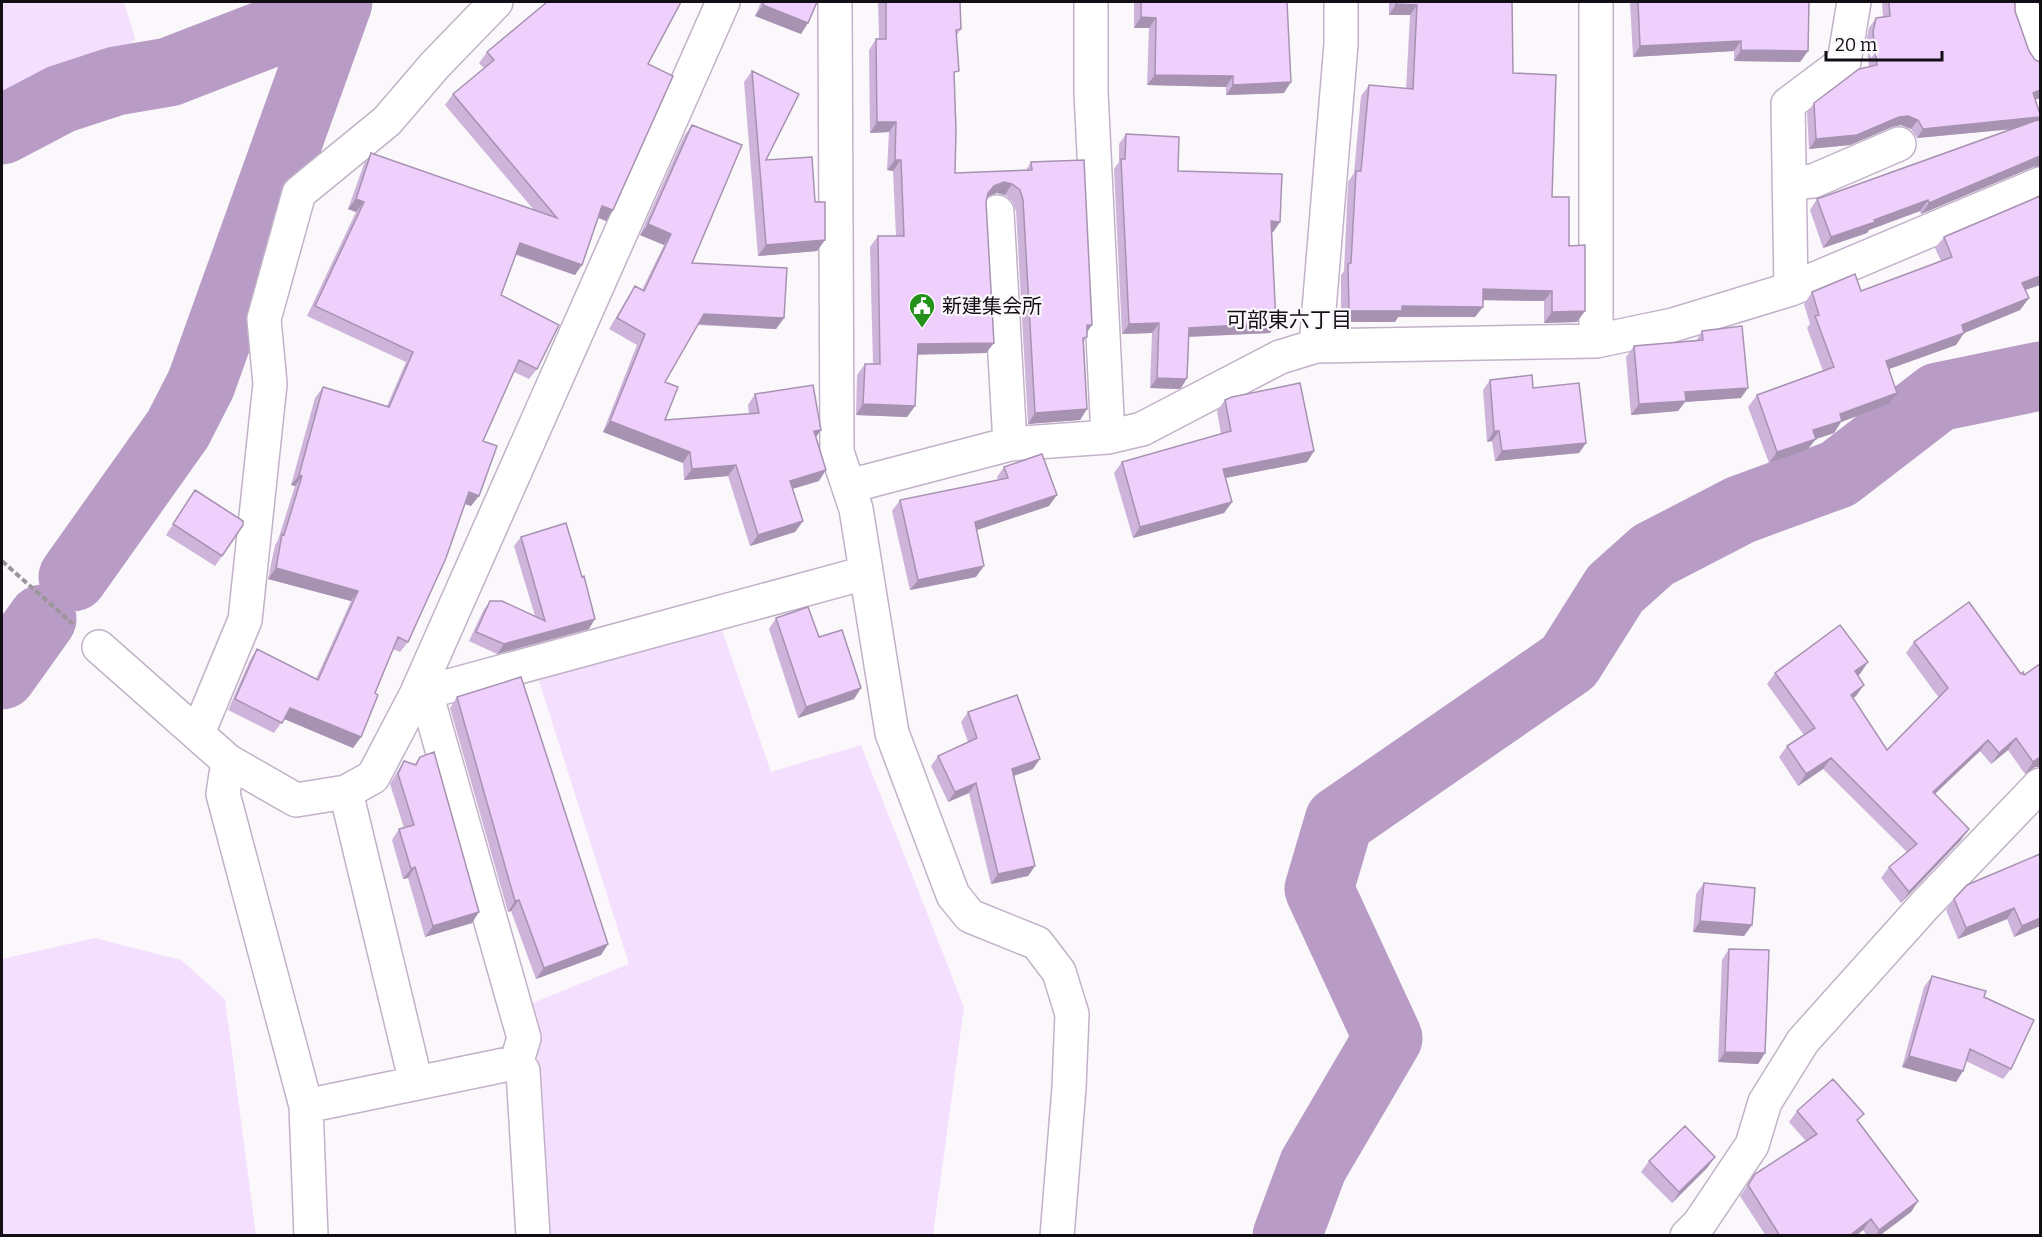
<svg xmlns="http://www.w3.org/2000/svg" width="2042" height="1237" font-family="Bitter,'Noto Sans JP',serif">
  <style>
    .green { fill: #f4e0fe }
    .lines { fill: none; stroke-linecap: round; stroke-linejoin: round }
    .river { stroke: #b99cc6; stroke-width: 69 }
    .minor-casing { stroke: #c1b2c8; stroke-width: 36 }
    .path { stroke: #9a969c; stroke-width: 4; stroke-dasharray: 6 3; stroke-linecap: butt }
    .minor { stroke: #fff; stroke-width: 33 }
    .wall { fill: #ceb3da }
    .shaded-wall { fill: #a792b1 }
    .building { fill: #efd0fd; stroke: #a792b1; stroke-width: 1.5 }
    .labels { text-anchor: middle; stroke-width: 4.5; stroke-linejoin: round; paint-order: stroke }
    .poi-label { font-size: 20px; fill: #130e15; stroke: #fbf8fc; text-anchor: start }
    .neighbourhood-label { font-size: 21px; fill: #130e15; stroke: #fbf8fc }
  </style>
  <rect width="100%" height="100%" fill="#fbf8fc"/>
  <!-- green -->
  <path class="green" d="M 2,2 L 124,2 L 135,38 L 116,68 L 2,106 Z
    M 718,618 L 771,772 L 861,745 L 964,1007 L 933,1235 L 537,1235 L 530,1004 L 629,964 L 539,681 Z
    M 95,938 L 181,960 L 225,999 L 256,1235 L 2,1235 L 2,959 Z"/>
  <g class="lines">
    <!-- river -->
    <path class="river" d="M 2,130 L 61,99 L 116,81 L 169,72 L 285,27 L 332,2
      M 73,577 L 178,429 L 201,384 L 338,2
      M 2,675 L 42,619
      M 1287,1236 L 1313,1166 L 1388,1038 L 1319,889 L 1339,821 L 1569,662 L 1615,589 L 1653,555 L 1740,510 L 1838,474 L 1938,397 L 2040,376"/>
    <!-- minor casing -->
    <g class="minor-casing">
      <path id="minor" d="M 835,2 L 837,452 L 856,509 L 892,733 L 953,895 L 970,916 L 1037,943 L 1059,972 L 1072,1014 L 1069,1088 L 1057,1236
        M 1091,2 L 1091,92 L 1108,437
        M 2026,15 L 2040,55
        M 1789,183 L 1813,181 L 1899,144
        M 997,212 L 1010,444
        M 1791,289 L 1788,104 L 1844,62 L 1854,2
        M 1596,341 L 1596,2
        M 1316,346 L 1341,44 L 1341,2
        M 852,493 L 861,483 L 1010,444 L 1108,437 L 1142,429 L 1280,357 L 1316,346 L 1596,341 L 1673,325 L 1791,289 L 2040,184
        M 99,647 L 228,761 L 296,800 L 346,792 L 373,777 L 416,695 L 723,2
        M 416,695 L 865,573
        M 416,695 L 430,707 L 524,1038 L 516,1064
        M 198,733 L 245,620 L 270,384 L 264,319 L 299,193 L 387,121 L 435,65 L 496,2
        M 228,761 L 223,794 L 306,1106 L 311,1236
        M 346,792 L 416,1083
        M 306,1106 L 509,1064 L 516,1064 L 523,1071 L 533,1236
        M 1687,1236 L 1699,1224 L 1752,1145 L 1765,1102 L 1803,1041 L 1925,905 L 2040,785"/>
    </g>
    <!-- path -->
    <path class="path" d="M 2,561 L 73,624"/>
    <!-- minor -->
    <use href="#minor" class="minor"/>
  </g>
  <!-- wall -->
  <path class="wall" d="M 761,2 L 817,2 L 801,34 L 755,16 Z
    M 878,2 L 960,2 L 961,29 L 957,35 L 954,77 L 955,173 L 1026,170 L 1031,162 L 1092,325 L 1087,332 L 1084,343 L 1087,409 L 1080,420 L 1028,424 L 1016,211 L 1012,201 L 1005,195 L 997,193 L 987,196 L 986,202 L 994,343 L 986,353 L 917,354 L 915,406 L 907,417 L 856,415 L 857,375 L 865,364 L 873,364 L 870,247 L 878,236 L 896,236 L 893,171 L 887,170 L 889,132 L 870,133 L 869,50 L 876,39 L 879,39 Z
    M 1134,2 L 1287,2 L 1284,93 L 1226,95 L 1226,87 L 1147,85 L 1149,28 L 1134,28 Z
    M 1389,2 L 1512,2 L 1513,73 L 1552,197 L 1569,246 L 1577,322 L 1544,323 L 1544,301 L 1483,300 L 1475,317 L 1398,317 L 1395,322 L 1341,322 L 1341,275 L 1344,271 L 1348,182 L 1354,173 L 1361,96 L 1369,85 L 1406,89 L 1410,15 L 1389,15 Z
    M 1630,2 L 1809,2 L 1808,51 L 1800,62 L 1734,61 L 1734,51 L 1633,57 Z
    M 1882,2 L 2015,2 L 2015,11 L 2040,98 L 2036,99 L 2033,167 L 1921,214 L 1920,211 L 1869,230 L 1867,233 L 1823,248 L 1810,210 L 1817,199 L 2013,129 L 1917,138 L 1911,129 L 1901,125 L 1892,127 L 1850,145 L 1809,149 L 1807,113 L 1814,103 L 1869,67 L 1866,42 L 1869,28 L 1876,18 L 1883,17 Z
    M 487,52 L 648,64 L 613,210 L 606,221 L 598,218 L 575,275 L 516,255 L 501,295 L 537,369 L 529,379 L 514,372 L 483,441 L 471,506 L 465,504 L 408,642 L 400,652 L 393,649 L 375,693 L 361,737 L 353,748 L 284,719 L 274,733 L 228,710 L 250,660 L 257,649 L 316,679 L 351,601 L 268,579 L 275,545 L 278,540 L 295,486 L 291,485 L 315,398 L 323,387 L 387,406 L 406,362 L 307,316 L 356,212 L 348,209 L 364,164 L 371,153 L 534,210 L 445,105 L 453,94 L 484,68 L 479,63 Z
    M 752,71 L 766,160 L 815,202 L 825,240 L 817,251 L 758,256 L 744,82 Z
    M 692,125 L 692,263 L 784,318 L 776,329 L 697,325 L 665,382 L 665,420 L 749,414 L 748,405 L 755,394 L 821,430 L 816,437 L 819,481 L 792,489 L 803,521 L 795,532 L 750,546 L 728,476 L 684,480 L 683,463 L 603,432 L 637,345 L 609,329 L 628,297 L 635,286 L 642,290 L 664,245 L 640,235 L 684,136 Z
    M 1126,134 L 1178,171 L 1280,222 L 1273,232 L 1272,231 L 1276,323 L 1270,333 L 1189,337 L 1187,378 L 1181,388 L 1179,389 L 1150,388 L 1152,333 L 1122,334 L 1114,169 L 1119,162 L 1119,144 Z
    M 1944,237 L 2040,285 L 2025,290 L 2029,298 L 2020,310 L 1964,333 L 1956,345 L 1889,369 L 1889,404 L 1841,422 L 1834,433 L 1816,439 L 1807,450 L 1769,463 L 1748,407 L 1757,395 L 1823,371 L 1807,328 L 1810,324 L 1804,304 L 1812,292 L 1861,291 L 1941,261 L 1935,248 Z
    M 1702,331 L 1741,398 L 1685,402 L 1678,411 L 1631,415 L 1626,357 L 1634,346 L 1696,341 Z
    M 1490,380 L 1533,388 L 1586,443 L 1579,453 L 1495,461 L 1492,441 L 1487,442 L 1483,390 Z
    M 1225,400 L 1314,451 L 1307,462 L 1225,478 L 1232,502 L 1224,513 L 1133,538 L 1114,473 L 1122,462 L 1221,434 L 1217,411 Z
    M 1004,467 L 1049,506 L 977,530 L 976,577 L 910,590 L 892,511 L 900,500 L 998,480 L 997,477 Z
    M 188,501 L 222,556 L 215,566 L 166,535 Z
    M 521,537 L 589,629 L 497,654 L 469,641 L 483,611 L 490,601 L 535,616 L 514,546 Z
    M 776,618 L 819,637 L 861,688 L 854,699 L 798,718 L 769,629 Z
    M 1914,642 L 2024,675 L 2040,664 L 2040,767 L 2035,767 L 2025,774 L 2008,750 L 1991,764 L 1980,751 L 1935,794 L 1961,840 L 1901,903 L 1881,878 L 1889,867 L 1907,852 L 1823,769 L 1798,786 L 1779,757 L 1787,746 L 1804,735 L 1767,684 L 1775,673 L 1860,674 L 1857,675 L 1856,696 L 1853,698 L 1887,750 L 1939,698 L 1906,653 Z
    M 457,697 L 608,944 L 601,955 L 536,979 L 511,911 L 508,912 L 450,708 Z
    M 968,712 L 1033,769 L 1014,776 L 1035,866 L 1028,876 L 991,884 L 969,793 L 948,802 L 931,766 L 938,756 L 968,742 L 961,722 Z
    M 420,757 L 472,923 L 425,937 L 408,878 L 403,879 L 392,840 L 399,829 L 404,828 L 390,784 L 397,772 L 404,761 L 414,765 Z
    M 2040,854 L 2040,926 L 2014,937 L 2007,919 L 1958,939 L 1946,910 L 1954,899 Z
    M 1704,883 L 1752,925 L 1744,936 L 1693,932 L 1696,894 Z
    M 1729,949 L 1765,1053 L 1758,1064 L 1718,1062 L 1722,960 Z
    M 1932,976 L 1984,997 L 2011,1069 L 2003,1079 L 1966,1061 L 1963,1071 L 1956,1082 L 1902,1067 L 1924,987 Z
    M 1797,1111 L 1858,1122 L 1918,1201 L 1911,1212 L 1879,1236 L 1867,1236 L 1863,1230 L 1856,1236 L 1766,1236 L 1740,1196 L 1755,1174 L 1806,1141 L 1789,1122 Z
    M 1715,1157 L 1707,1168 L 1672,1203 L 1641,1172 L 1649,1161 Z"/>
  <!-- shaded-wall -->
  <path class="shaded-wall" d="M 1396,4 L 1417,5 L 1410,15 L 1389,15 Z
    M 763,5 L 808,23 L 801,34 L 755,16 Z
    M 1141,17 L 1156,18 L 1149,28 L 1134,28 Z
    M 1741,41 L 1734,51 L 1633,57 L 1640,46 Z
    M 1741,50 L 1808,51 L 1800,62 L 1734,61 Z
    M 1155,75 L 1233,76 L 1226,87 L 1147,85 Z
    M 1291,82 L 1284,93 L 1226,95 L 1233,85 Z
    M 2040,90 L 2040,98 L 2026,103 L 2033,93 Z
    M 1908,116 L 1918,120 L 1911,129 L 1901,125 L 1892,127 L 1850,145 L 1809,149 L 1816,139 L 1899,117 Z
    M 2040,117 L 2040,119 L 2035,127 L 1917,138 L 1923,129 Z
    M 877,122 L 896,122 L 889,132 L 870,133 Z
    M 2040,156 L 2040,166 L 2033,167 L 1921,214 L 1929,203 Z
    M 895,160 L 901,160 L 893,171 L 887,170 Z
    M 1004,182 L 1012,184 L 1005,195 L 997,193 L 986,197 L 988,193 L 994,186 Z
    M 356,199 L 364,202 L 356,212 L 348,209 Z
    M 1928,200 L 1920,211 L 1869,230 L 1867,233 L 1823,248 L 1831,237 Z
    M 602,206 L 613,210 L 606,221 L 595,216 Z
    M 1271,221 L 1280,222 L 1273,232 L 1264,231 Z
    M 648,224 L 671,234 L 664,245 L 640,235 Z
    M 825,240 L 817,251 L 758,256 L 766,245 Z
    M 520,243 L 582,265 L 575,275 L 513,253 Z
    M 2040,276 L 2040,285 L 2014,294 L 2022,283 Z
    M 1483,289 L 1552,291 L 1544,301 L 1476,300 Z
    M 2029,298 L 2020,310 L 1957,336 L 1964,333 L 1956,345 L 1878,373 L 1886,361 L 1962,325 Z
    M 1402,306 L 1483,307 L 1475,317 L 1398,317 L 1395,322 L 1341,322 L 1349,311 Z
    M 1585,311 L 1577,322 L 1544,323 L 1552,312 Z
    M 704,314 L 784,318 L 776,329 L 696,324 Z
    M 1159,323 L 1152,333 L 1122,334 L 1129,324 Z
    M 1276,323 L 1270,333 L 1182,337 L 1189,328 Z
    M 1087,325 L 1092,325 L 1084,336 Z
    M 994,343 L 986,353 L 910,355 L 918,344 Z
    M 1157,378 L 1187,378 L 1181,388 L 1179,389 L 1150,388 Z
    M 1748,388 L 1741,398 L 1685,402 L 1678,411 L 1631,415 L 1639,404 L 1685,392 Z
    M 1897,393 L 1889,404 L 1841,422 L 1834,433 L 1816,439 L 1807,450 L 1769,463 L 1777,452 L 1840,414 Z
    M 863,404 L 915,406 L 907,417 L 856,415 Z
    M 1087,409 L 1080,420 L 1028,424 L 1035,413 Z
    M 610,421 L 690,452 L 683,463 L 603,432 Z
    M 821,430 L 813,441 L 814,431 Z
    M 1494,431 L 1499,431 L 1492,441 L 1487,442 Z
    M 1586,443 L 1579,453 L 1495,461 L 1502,451 Z
    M 1314,451 L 1307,462 L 1215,480 L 1223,469 Z
    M 736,465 L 728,476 L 684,480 L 692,469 Z
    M 826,470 L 819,481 L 782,492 L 790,481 Z
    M 299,475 L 302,476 L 295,486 L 291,485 Z
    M 469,492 L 479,496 L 471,506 L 462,503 Z
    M 1057,495 L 1049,506 L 968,533 L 975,522 Z
    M 1232,502 L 1224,513 L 1133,538 L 1140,527 Z
    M 803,521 L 795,532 L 750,546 L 758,535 Z
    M 984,566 L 976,577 L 910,590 L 918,580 Z
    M 276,568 L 358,591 L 351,601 L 268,579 Z
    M 595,619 L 589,629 L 497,654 L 504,644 Z
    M 1868,662 L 1860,674 L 1847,683 L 1855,671 Z
    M 1864,685 L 1856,696 L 1843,706 L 1851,695 Z
    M 861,688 L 854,699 L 798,718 L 806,707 Z
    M 290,708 L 361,737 L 353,748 L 282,718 Z
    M 2016,738 L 2008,750 L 1991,764 L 1999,753 Z
    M 1988,740 L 1980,751 L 1925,803 L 1933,792 Z
    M 2040,757 L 2040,767 L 2035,767 L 2025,774 L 2033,762 Z
    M 1831,758 L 1823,769 L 1798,786 L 1806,774 Z
    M 1040,759 L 1033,769 L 1005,779 L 1012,769 Z
    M 976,783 L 969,793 L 948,802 L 955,792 Z
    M 1969,829 L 1961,840 L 1901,903 L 1909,892 Z
    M 1035,866 L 1028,876 L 991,884 L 998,874 Z
    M 415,867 L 408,878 L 403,879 L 411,869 Z
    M 519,900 L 511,911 L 508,912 L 515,901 Z
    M 2014,908 L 2007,919 L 1958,939 L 1966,928 Z
    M 479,912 L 472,923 L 425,937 L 433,926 Z
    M 2040,918 L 2040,926 L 2014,937 L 2022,926 Z
    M 1700,921 L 1752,925 L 1744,936 L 1693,932 Z
    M 608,944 L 601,955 L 536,979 L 544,968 Z
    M 1725,1052 L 1765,1053 L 1758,1064 L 1718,1062 Z
    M 1909,1056 L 1963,1071 L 1956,1082 L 1902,1067 Z
    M 1715,1157 L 1707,1168 L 1672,1203 L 1679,1192 Z
    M 1918,1201 L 1911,1212 L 1879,1236 L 1876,1236 L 1879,1230 Z
    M 1871,1219 L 1863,1230 L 1856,1236 L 1849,1236 Z"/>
  <!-- building -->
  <path class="building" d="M 547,2 L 681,2 L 648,64 L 673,76 L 613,210 L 602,206 L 582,265 L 520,243 L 501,295 L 559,325 L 537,369 L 519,360 L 483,441 L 497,446 L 479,496 L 469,492 L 446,558 L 408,642 L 398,637 L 375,693 L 378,695 L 361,737 L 290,708 L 282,723 L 235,699 L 257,649 L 318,680 L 358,591 L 276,568 L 282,534 L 284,535 L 302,476 L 299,475 L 323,387 L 389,407 L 413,352 L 315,306 L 364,202 L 356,199 L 371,153 L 557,218 L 453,94 L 494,60 L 487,52 Z
    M 764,2 L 817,2 L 808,23 L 763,5 Z
    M 886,2 L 960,2 L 961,29 L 956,30 L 959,71 L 954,72 L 956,130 L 955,173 L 1032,170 L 1031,162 L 1084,160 L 1092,325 L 1087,325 L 1087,337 L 1083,338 L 1087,409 L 1035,413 L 1023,200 L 1020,190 L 1012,184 L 1004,182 L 994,186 L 988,193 L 986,202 L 994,343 L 918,344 L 915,406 L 863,404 L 865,364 L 880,364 L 878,236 L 904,236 L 901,160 L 895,160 L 896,122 L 877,122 L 876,39 L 886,39 Z
    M 1141,2 L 1287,2 L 1291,82 L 1233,85 L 1233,76 L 1155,75 L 1156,18 L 1141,17 Z
    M 1397,2 L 1512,2 L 1513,73 L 1556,75 L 1552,197 L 1569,197 L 1569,246 L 1585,245 L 1585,311 L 1552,312 L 1552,291 L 1483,289 L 1483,307 L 1402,306 L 1402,311 L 1349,311 L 1348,264 L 1351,263 L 1356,171 L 1361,171 L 1369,85 L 1413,89 L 1417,5 L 1396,4 Z
    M 1638,2 L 1809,2 L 1808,51 L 1741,50 L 1741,41 L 1640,46 Z
    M 1889,2 L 2015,2 L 2015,11 L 2029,51 L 2035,60 L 2040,62 L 2040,90 L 2033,93 L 2040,114 L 2040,117 L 1923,129 L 1918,120 L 1908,116 L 1899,117 L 1857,135 L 1816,139 L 1814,103 L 1859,69 L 1877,65 L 1873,32 L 1876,18 L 1890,16 Z
    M 752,71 L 799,94 L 766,160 L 812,157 L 815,202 L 825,202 L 825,240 L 766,245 Z
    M 2040,119 L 2040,156 L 1929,203 L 1928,200 L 1874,220 L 1875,222 L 1831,237 L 1817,199 Z
    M 692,125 L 742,145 L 692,263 L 787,268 L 784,318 L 704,314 L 665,382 L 678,387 L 665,420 L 759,413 L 755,394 L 813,385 L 821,430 L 814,431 L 826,470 L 790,481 L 803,521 L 758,535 L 736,465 L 692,469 L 690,452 L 610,421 L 645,334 L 617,318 L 635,286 L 644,291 L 671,234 L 648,224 Z
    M 1126,134 L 1179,137 L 1178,171 L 1282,174 L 1280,222 L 1271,221 L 1276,323 L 1189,328 L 1187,378 L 1185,379 L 1157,378 L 1159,323 L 1129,324 L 1121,159 L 1125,159 Z
    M 2040,196 L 2040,276 L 2022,283 L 2029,298 L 1962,325 L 1964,333 L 1886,361 L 1897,393 L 1840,414 L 1842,421 L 1813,430 L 1816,439 L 1777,452 L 1757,395 L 1834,367 L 1815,316 L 1819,315 L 1812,292 L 1855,274 L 1861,291 L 1952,257 L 1944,237 Z
    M 1742,326 L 1748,388 L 1685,392 L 1686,401 L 1639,404 L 1634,346 L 1703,340 L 1702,331 Z
    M 1532,375 L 1533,388 L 1579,383 L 1586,443 L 1502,451 L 1499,431 L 1494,431 L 1490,380 Z
    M 1300,383 L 1314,451 L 1223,469 L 1232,502 L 1140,527 L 1122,462 L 1231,431 L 1225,400 L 1232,397 Z
    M 1042,454 L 1057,495 L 975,522 L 984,566 L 918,580 L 900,500 L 1008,478 L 1004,467 Z
    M 195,490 L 243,521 L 243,525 L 222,556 L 173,524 Z
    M 566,523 L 582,577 L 584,576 L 595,619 L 504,644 L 476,632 L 490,601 L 502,601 L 545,621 L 521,537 Z
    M 1969,602 L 2021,674 L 2023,672 L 2024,675 L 2040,664 L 2040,757 L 2033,762 L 2016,738 L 1999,753 L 1988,740 L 1933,792 L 1969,829 L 1909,892 L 1889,867 L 1917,844 L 1831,758 L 1806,774 L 1787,746 L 1815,728 L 1775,673 L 1840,625 L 1868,662 L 1855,671 L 1864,685 L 1851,695 L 1887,750 L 1948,688 L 1914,642 Z
    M 808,607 L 819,637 L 842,630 L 861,688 L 806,707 L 776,618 Z
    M 521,677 L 608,944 L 544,968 L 519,900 L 515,901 L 457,697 Z
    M 1017,695 L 1040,759 L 1012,769 L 1035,866 L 998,874 L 976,783 L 955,792 L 938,756 L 977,738 L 968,712 Z
    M 434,752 L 479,912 L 433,926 L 415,867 L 411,869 L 399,829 L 414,825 L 398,774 L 404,761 L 416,765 L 420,757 Z
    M 2040,854 L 2040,918 L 2022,926 L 2014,908 L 1966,928 L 1954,899 L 1967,885 Z
    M 1704,883 L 1755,888 L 1752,925 L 1700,921 Z
    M 1729,949 L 1769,950 L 1765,1053 L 1725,1052 Z
    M 1932,976 L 1986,991 L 1984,997 L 2034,1020 L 2011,1069 L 1970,1049 L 1963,1071 L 1909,1056 Z
    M 1833,1079 L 1864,1114 L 1857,1120 L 1918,1201 L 1879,1230 L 1871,1219 L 1849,1236 L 1780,1236 L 1748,1185 L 1755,1174 L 1817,1134 L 1797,1111 Z
    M 1685,1126 L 1715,1157 L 1679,1192 L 1649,1161 Z"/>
  <!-- icons -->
  <defs>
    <g id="civic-pin" transform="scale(1.35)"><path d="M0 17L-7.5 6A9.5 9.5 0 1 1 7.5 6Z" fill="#24921a" stroke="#fbf8fc"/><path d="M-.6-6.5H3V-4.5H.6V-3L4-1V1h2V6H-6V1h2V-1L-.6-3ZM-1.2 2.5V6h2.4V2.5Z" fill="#fff"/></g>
  </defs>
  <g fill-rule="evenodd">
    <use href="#civic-pin" x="922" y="306"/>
  </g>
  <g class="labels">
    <!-- poi labels -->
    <g class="poi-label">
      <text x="942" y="313">新建集会所</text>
    </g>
    <!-- neighbourhood labels -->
    <g class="neighbourhood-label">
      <text x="1289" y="327">可部東六丁目</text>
    </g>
  </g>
  <!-- border -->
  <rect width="2042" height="1237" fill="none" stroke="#130e15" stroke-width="6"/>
  <!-- scale -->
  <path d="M1826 51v9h116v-9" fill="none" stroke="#130e15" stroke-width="3"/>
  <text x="1835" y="51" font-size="18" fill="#130e15" stroke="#fbf8fc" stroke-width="4.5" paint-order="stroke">20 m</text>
</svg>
